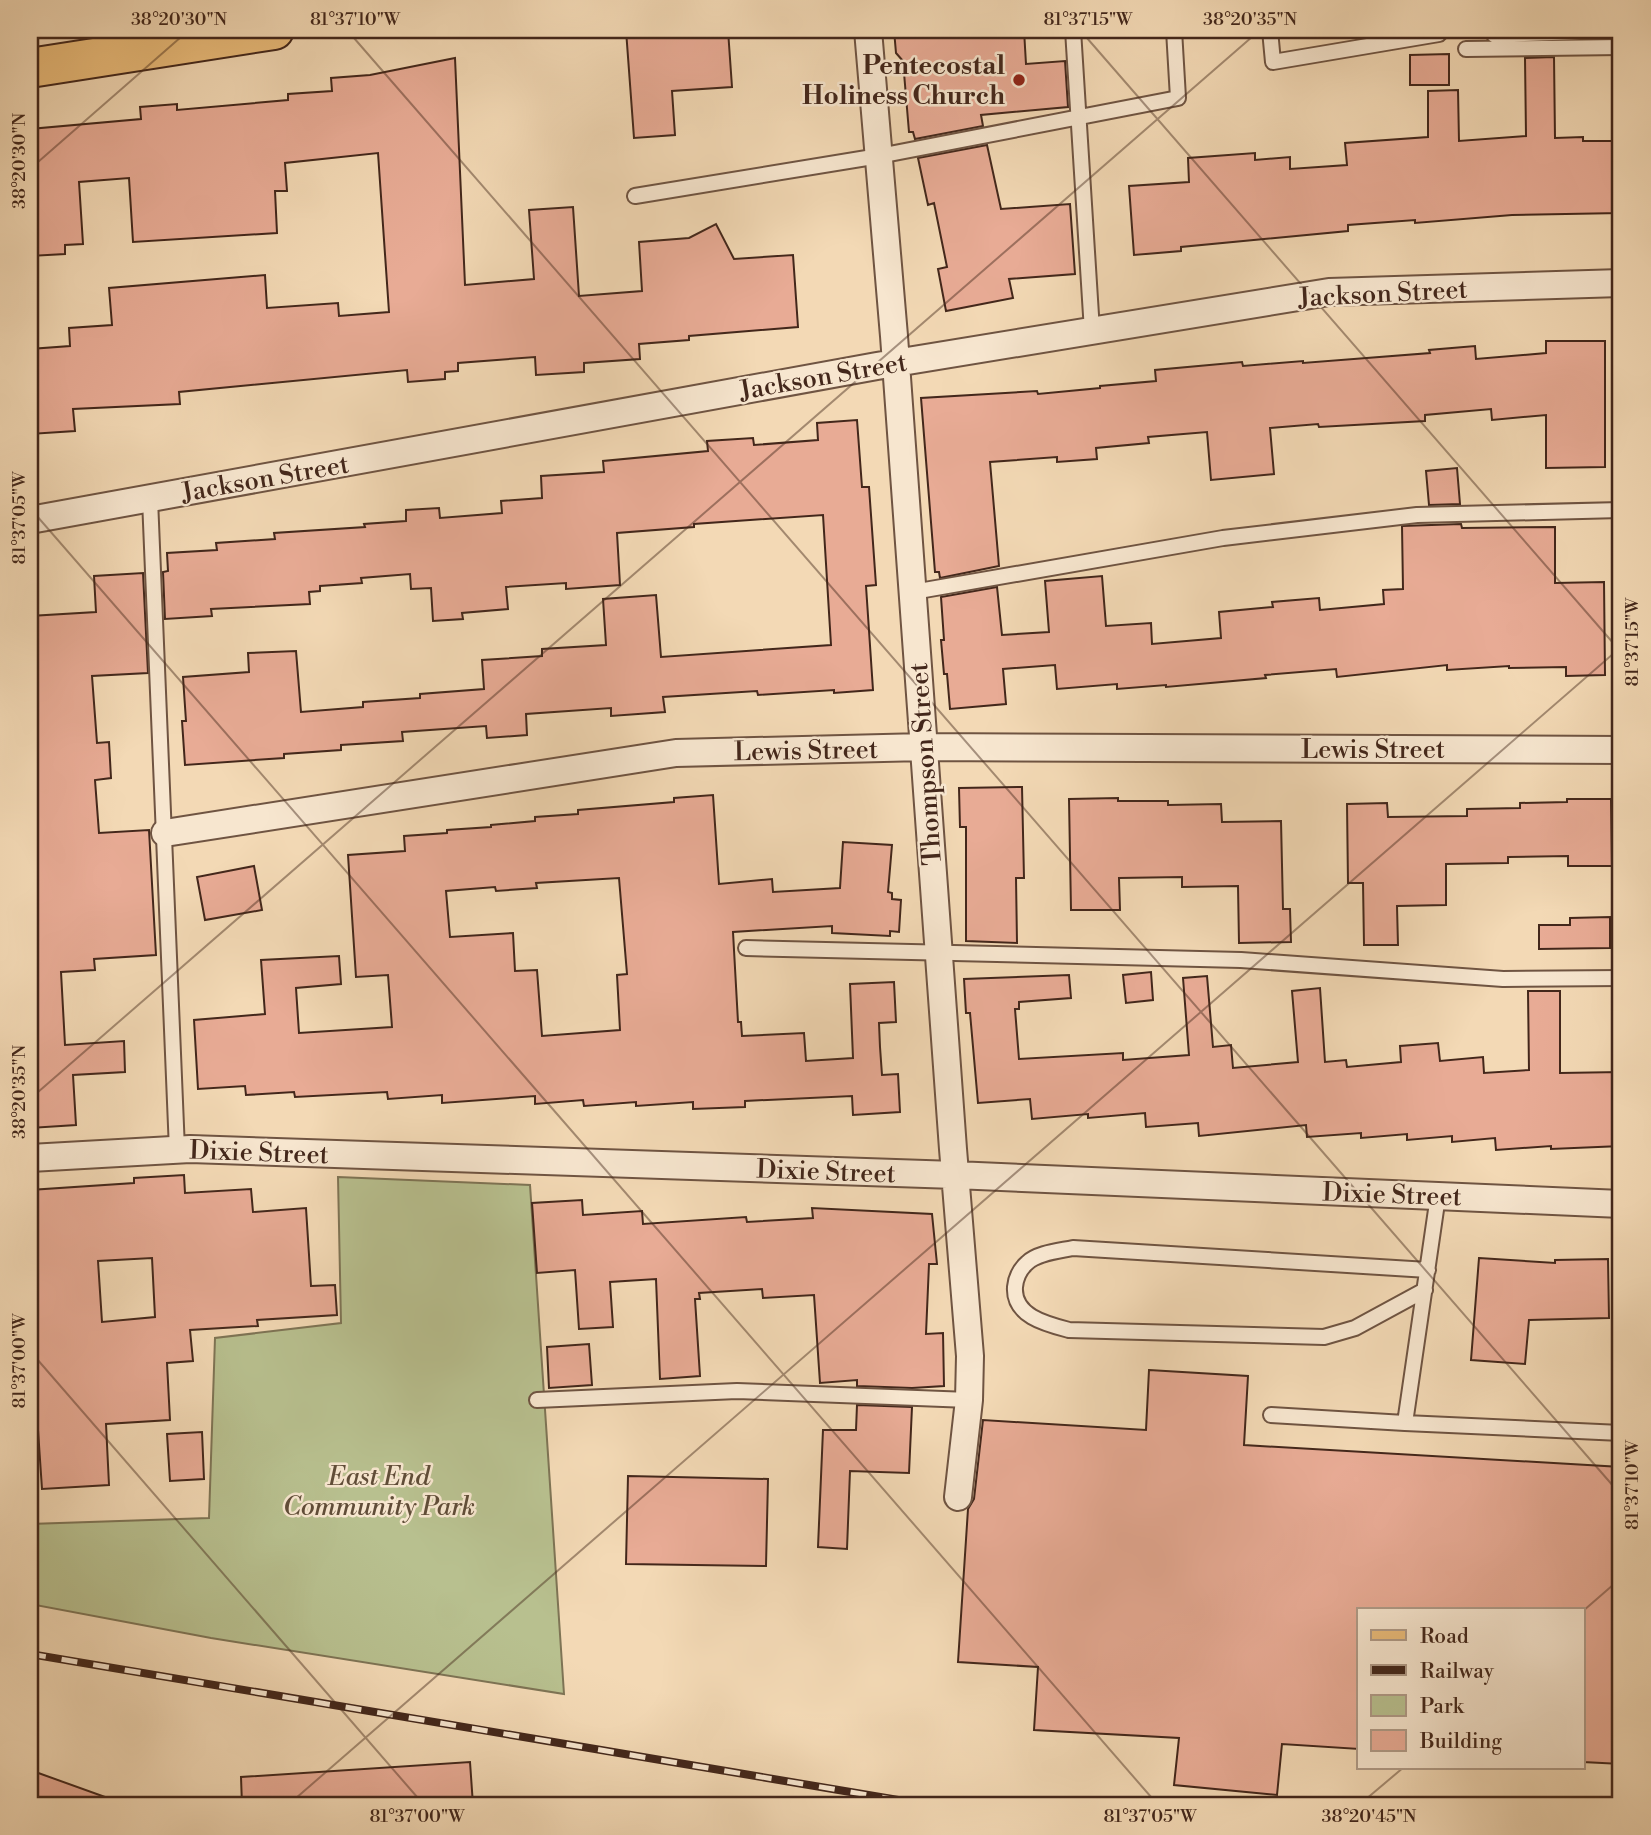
<svg xmlns="http://www.w3.org/2000/svg" width="1651" height="1835" font-family="'Libre Bodoni',serif">
  <style>
    .green { fill: #b8c08f; stroke: #7e7455; stroke-width: 2 }
    .building { fill: #e8ab95; stroke: #43271b; stroke-width: 2; fill-rule: evenodd }
    .lines { fill: none; stroke-linecap: round; stroke-linejoin: round }
    .service-casing { stroke: #6f5442; stroke-width: 18 }
    .minor-casing { stroke: #6f5442; stroke-width: 30 }
    .primary-casing { stroke: #43271b; stroke-width: 42 }
    .service { stroke: #f7e6cf; stroke-width: 14 }
    .minor { stroke: #f7e6cf; stroke-width: 26 }
    .primary { stroke: #eabc7a; stroke-width: 38 }
    .rail-casing { stroke: #43271b; stroke-width: 8 }
    .rail { stroke: #f7e6cf; stroke-width: 5; stroke-dasharray: 16; stroke-linecap: butt }
    .ticks { fill: none; stroke: #43271b; stroke-width: 2; stroke-opacity: 0.45 }
    .poi-dot { fill: #8f2418; stroke: #f7e6cf; stroke-width: 2.5 }
    .labels { text-anchor: middle; stroke-width: 5; stroke-linejoin: round; paint-order: stroke }
    .poi-label { font-size: 26px; font-weight: bold; fill: #43271b; stroke: #f7e6cf; text-anchor: end }
    .street-label { font-size: 26px; fill: #43271b; stroke: #f7e6cf }
    .park-label { font-size: 26px; font-style: italic; fill: #604d38; stroke: #f7e6cf }
    .neatline { fill: none; stroke: #43271b; stroke-width: 2.5 }
    .ticks-label { font-size: 18px; text-anchor: middle; fill: #43271b }
  </style>
  <rect width="100%" height="100%" fill="#f3d9b5"/>
  <filter id="stains"><feTurbulence type="fractalNoise" baseFrequency=".00286" numOctaves="4"/><feColorMatrix values="0 0 0 0 .2 0 0 0 0 .09 0 0 0 0 .02 0 0 0 .5 -.17"/></filter>
  <radialGradient id="worn" r=".72"><stop offset=".6" stop-color="#630" stop-opacity="0"/><stop offset="1" stop-color="#630" stop-opacity=".3"/></radialGradient>
  <!-- green -->
  <path class="green" d="M 338,1177 L 530,1185 L 564,1694 L 211,1638 L 30,1604 L 30,1524 L 209,1518 L 215,1338 L 341,1323 Z"/>
  <!-- building -->
  <path class="building" d="M 626,30 L 728,30 L 732,87 L 672,91 L 675,135 L 634,138 Z
    M 894,30 L 1024,30 L 1026,64 L 1065,61 L 1068,107 L 981,115 L 983,126 L 915,139 L 913,132 L 909,132 L 903,61 L 896,53 Z
    M 1449,54 L 1449,85 L 1410,85 L 1410,55 Z
    M 1554,57 L 1555,138 L 1583,137 L 1583,141 L 1621,141 L 1621,213 L 1512,215 L 1415,223 L 1415,220 L 1348,225 L 1348,231 L 1181,247 L 1181,251 L 1134,255 L 1129,186 L 1189,182 L 1188,158 L 1255,153 L 1255,160 L 1290,157 L 1290,169 L 1347,165 L 1345,143 L 1428,137 L 1428,91 L 1458,90 L 1459,141 L 1526,136 L 1525,58 Z
    M 455,58 L 465,285 L 534,279 L 529,210 L 573,207 L 579,296 L 642,291 L 639,242 L 689,238 L 716,224 L 734,259 L 793,255 L 798,327 L 689,336 L 689,340 L 639,344 L 640,359 L 584,363 L 584,372 L 536,375 L 535,357 L 458,363 L 458,371 L 445,372 L 445,379 L 408,382 L 407,370 L 179,392 L 180,404 L 73,409 L 75,431 L 30,434 L 30,349 L 70,346 L 69,328 L 112,325 L 109,288 L 265,275 L 267,308 L 338,303 L 339,316 L 389,312 L 378,153 L 285,163 L 287,191 L 275,191 L 277,233 L 133,242 L 129,178 L 79,182 L 83,244 L 65,245 L 65,254 L 30,256 L 30,129 L 141,119 L 140,107 L 177,104 L 177,110 L 288,100 L 288,94 L 332,91 L 331,78 L 370,75 Z
    M 987,145 L 1001,209 L 1070,204 L 1075,274 L 1009,279 L 1013,298 L 946,311 L 938,269 L 947,267 L 934,203 L 928,205 L 918,158 Z
    M 1546,341 L 1605,341 L 1605,467 L 1546,468 L 1546,415 L 1492,420 L 1491,409 L 1425,415 L 1425,421 L 1319,427 L 1318,424 L 1270,428 L 1274,474 L 1211,480 L 1207,432 L 1148,437 L 1149,443 L 1096,448 L 1097,459 L 1057,462 L 1057,457 L 990,462 L 999,566 L 940,578 L 939,572 L 935,572 L 921,398 L 1037,391 L 1038,394 L 1100,388 L 1100,386 L 1156,381 L 1155,370 L 1242,362 L 1243,366 L 1303,361 L 1303,363 L 1430,353 L 1429,350 L 1475,346 L 1476,359 L 1546,353 Z
    M 857,420 L 862,487 L 869,487 L 876,585 L 866,586 L 873,690 L 834,693 L 834,690 L 758,695 L 757,691 L 663,697 L 665,712 L 611,716 L 611,708 L 526,714 L 527,735 L 487,738 L 486,726 L 402,732 L 403,741 L 341,745 L 341,750 L 284,754 L 284,758 L 185,765 L 182,721 L 186,721 L 183,677 L 249,672 L 248,653 L 296,651 L 301,712 L 363,707 L 363,702 L 420,698 L 420,694 L 484,689 L 482,660 L 542,656 L 542,649 L 606,645 L 603,599 L 656,595 L 661,657 L 831,645 L 823,515 L 694,524 L 694,527 L 617,533 L 620,585 L 566,589 L 566,583 L 506,587 L 508,609 L 462,613 L 463,619 L 433,621 L 431,588 L 411,589 L 410,574 L 361,578 L 362,583 L 320,586 L 320,591 L 309,592 L 310,604 L 211,609 L 212,616 L 165,619 L 163,572 L 168,571 L 167,553 L 217,550 L 216,543 L 275,539 L 274,533 L 365,527 L 364,524 L 406,521 L 406,510 L 439,508 L 440,518 L 502,513 L 501,501 L 542,498 L 541,476 L 604,472 L 603,461 L 708,451 L 707,441 L 753,438 L 754,445 L 818,440 L 817,423 Z
    M 1457,468 L 1460,504 L 1429,505 L 1426,471 Z
    M 1461,524 L 1462,528 L 1555,527 L 1555,583 L 1604,582 L 1605,675 L 1566,676 L 1566,667 L 1509,668 L 1509,666 L 1447,670 L 1447,665 L 1337,677 L 1336,669 L 1265,675 L 1266,678 L 1166,687 L 1166,685 L 1117,689 L 1117,684 L 1057,689 L 1055,665 L 1003,669 L 1006,704 L 950,709 L 947,674 L 944,674 L 941,640 L 944,640 L 941,597 L 997,587 L 1002,635 L 1049,632 L 1045,581 L 1102,576 L 1106,626 L 1151,623 L 1152,644 L 1221,638 L 1219,612 L 1273,607 L 1272,602 L 1319,598 L 1320,610 L 1384,604 L 1383,590 L 1403,589 L 1402,526 Z
    M 143,573 L 148,673 L 92,676 L 97,743 L 109,742 L 111,778 L 95,780 L 99,833 L 149,830 L 156,955 L 94,959 L 95,970 L 61,972 L 65,1045 L 124,1041 L 125,1072 L 73,1075 L 76,1125 L 30,1128 L 30,616 L 96,612 L 94,576 Z
    M 1022,787 L 1024,878 L 1016,878 L 1017,943 L 966,941 L 966,827 L 960,827 L 959,788 Z
    M 713,795 L 719,884 L 772,879 L 773,892 L 840,888 L 843,842 L 892,845 L 888,892 L 892,893 L 892,899 L 901,900 L 899,932 L 890,931 L 890,936 L 832,933 L 832,926 L 733,932 L 738,1022 L 741,1022 L 742,1036 L 804,1033 L 806,1061 L 853,1058 L 850,984 L 894,982 L 896,1022 L 879,1023 L 880,1047 L 882,1075 L 898,1074 L 900,1112 L 853,1115 L 852,1096 L 745,1101 L 745,1107 L 693,1109 L 693,1102 L 636,1106 L 636,1102 L 584,1106 L 583,1100 L 535,1104 L 535,1096 L 442,1103 L 442,1095 L 388,1099 L 387,1092 L 295,1097 L 294,1092 L 246,1095 L 245,1086 L 198,1089 L 194,1020 L 265,1014 L 261,960 L 339,956 L 341,984 L 296,988 L 299,1033 L 392,1027 L 388,975 L 356,977 L 348,855 L 405,851 L 404,836 L 447,833 L 447,830 L 491,827 L 491,825 L 535,821 L 535,817 L 578,814 L 578,810 L 674,802 L 674,798 ZM 619,878 L 627,974 L 617,975 L 620,1030 L 542,1036 L 537,970 L 515,971 L 513,933 L 450,937 L 446,891 L 495,887 L 496,891 L 537,888 L 536,883 Z
    M 1118,798 L 1118,801 L 1168,801 L 1168,805 L 1221,804 L 1222,822 L 1281,821 L 1283,909 L 1290,909 L 1291,942 L 1239,943 L 1238,886 L 1182,887 L 1182,877 L 1119,878 L 1120,910 L 1071,910 L 1069,799 Z
    M 1567,799 L 1611,799 L 1612,866 L 1568,866 L 1568,856 L 1508,857 L 1508,863 L 1446,864 L 1446,905 L 1397,906 L 1398,945 L 1364,945 L 1363,883 L 1348,883 L 1347,804 L 1387,803 L 1388,817 L 1467,816 L 1467,809 L 1520,808 L 1520,803 L 1567,802 Z
    M 254,866 L 262,910 L 205,920 L 197,877 Z
    M 1610,917 L 1610,948 L 1539,949 L 1539,925 L 1570,925 L 1570,918 Z
    M 1151,972 L 1153,1000 L 1126,1003 L 1123,975 Z
    M 1069,975 L 1071,998 L 1019,1002 L 1019,1009 L 1015,1009 L 1019,1059 L 1123,1053 L 1123,1060 L 1189,1055 L 1183,978 L 1207,976 L 1213,1047 L 1231,1045 L 1233,1068 L 1298,1062 L 1292,991 L 1320,988 L 1325,1062 L 1346,1060 L 1347,1067 L 1401,1062 L 1400,1046 L 1438,1043 L 1440,1061 L 1483,1057 L 1484,1073 L 1529,1070 L 1528,991 L 1560,991 L 1560,1073 L 1621,1072 L 1621,1146 L 1551,1149 L 1551,1146 L 1496,1150 L 1495,1138 L 1452,1142 L 1452,1136 L 1407,1140 L 1407,1134 L 1361,1138 L 1361,1133 L 1307,1137 L 1306,1125 L 1199,1136 L 1198,1123 L 1146,1127 L 1145,1113 L 1088,1118 L 1088,1114 L 1032,1119 L 1030,1099 L 978,1103 L 970,1013 L 966,1013 L 964,979 Z
    M 184,1175 L 185,1193 L 251,1189 L 253,1212 L 306,1208 L 311,1286 L 335,1285 L 337,1315 L 257,1320 L 258,1326 L 190,1330 L 193,1361 L 167,1363 L 170,1420 L 106,1424 L 109,1485 L 42,1489 L 31,1327 L 30,1190 L 134,1183 L 134,1178 ZM 152,1258 L 155,1317 L 102,1322 L 98,1261 Z
    M 582,1200 L 583,1215 L 642,1211 L 643,1224 L 746,1217 L 747,1222 L 813,1218 L 812,1208 L 932,1214 L 937,1264 L 929,1264 L 926,1334 L 943,1333 L 944,1386 L 912,1388 L 857,1386 L 857,1380 L 820,1383 L 814,1295 L 763,1298 L 762,1289 L 699,1293 L 700,1299 L 695,1299 L 700,1376 L 660,1379 L 656,1279 L 610,1282 L 613,1327 L 579,1329 L 575,1270 L 537,1273 L 532,1203 Z
    M 1479,1258 L 1555,1263 L 1555,1260 L 1608,1259 L 1609,1318 L 1529,1320 L 1525,1364 L 1471,1360 Z
    M 589,1344 L 592,1385 L 549,1388 L 547,1347 Z
    M 1149,1370 L 1248,1376 L 1244,1445 L 1621,1467 L 1621,1764 L 1583,1762 L 1583,1609 L 1359,1609 L 1359,1749 L 1282,1744 L 1277,1795 L 1174,1785 L 1179,1738 L 1034,1730 L 1038,1667 L 958,1662 L 968,1509 L 974,1499 L 983,1420 L 1146,1430 Z
    M 857,1405 L 912,1407 L 909,1473 L 850,1471 L 847,1549 L 818,1547 L 823,1430 L 856,1430 Z
    M 202,1432 L 204,1479 L 170,1481 L 167,1434 Z
    M 628,1476 L 768,1479 L 766,1566 L 626,1564 Z
    M 470,1762 L 473,1805 L 242,1805 L 241,1777 Z
    M 30,1770 L 119,1802 L 119,1805 L 30,1805 Z"/>
  <g class="lines">
    <!-- service casing -->
    <g class="service-casing">
      <path id="service" d="M 1073,30 L 1092,331
        M 1270,30 L 1273,62 L 1439,34
        M 1494,30 L 1494,35 L 1580,32 L 1586,30
        M 1466,49 L 1621,47
        M 635,196 L 879,156 L 1178,98 L 1174,30
        M 150,499 L 177,1150
        M 913,592 L 1223,538 L 1417,515 L 1621,510
        M 746,948 L 1241,960 L 1503,979 L 1621,978
        M 1438,1196 L 1405,1423 L 1621,1433
        M 1425,1290 L 1355,1328 L 1324,1337 L 1069,1330 C 1046,1324 1013,1316 1015,1287 C 1016,1277 1019,1270 1027,1263 C 1037,1253 1059,1251 1073,1248 L 1428,1270
        M 537,1400 L 737,1391 L 969,1400
        M 1271,1415 L 1405,1423"/>
    </g>
    <!-- minor casing -->
    <g class="minor-casing">
      <path id="minor" d="M 868,30 L 894,336 L 953,1149 L 970,1356 L 969,1400 L 958,1497
        M 30,520 L 877,366 L 1329,292 L 1621,283
        M 165,833 L 676,753 L 924,747 L 1621,750
        M 30,1158 L 190,1149 L 955,1175 L 1621,1204"/>
    </g>
    <!-- primary casing -->
    <g class="primary-casing">
      <path id="primary" d="M 30,68 L 274,30"/>
    </g>
    <!-- service -->
    <use href="#service" class="service"/>
    <!-- minor -->
    <use href="#minor" class="minor"/>
    <!-- primary -->
    <use href="#primary" class="primary"/>
    <!-- rail casing -->
    <g class="rail-casing">
      <path id="rail" d="M 30,1654 L 928,1805"/>
    </g>
    <!-- rail -->
    <use href="#rail" class="rail"/>
  </g>
  <!-- ticks -->
  <path class="ticks" d="M 347,30 L 1621,1495M 1080,30 L 1621,652M 30,169 L 189,30M 30,508 L 1158,1805M 30,1099 L 1260,30M 30,1351 L 424,1805M 1583,1611 L 1621,1578M 288,1805 L 1621,647M 1359,1805 L 1404,1767"/>
  <!-- markers -->
  <circle class="poi-dot" cx="1019" cy="80" r="7"/>
  <g class="labels">
    <!-- poi labels -->
    <g class="poi-label">
      <text x="1005" y="74">Pentecostal<tspan x="1005" dy="30">Holiness Church</tspan></text>
    </g>
    <!-- street labels -->
    <g class="street-label">
      <text transform="translate(1383 293) rotate(-3)" y="9">Jackson Street</text>
      <text transform="translate(823 376) rotate(-10)" y="9">Jackson Street</text>
      <text transform="translate(265 478) rotate(-10)" y="9">Jackson Street</text>
      <text x="1373" y="758">Lewis Street</text>
      <text transform="translate(806 750) rotate(-1)" y="9">Lewis Street</text>
      <text transform="translate(925 764) rotate(-94)" y="9">Thompson Street</text>
      <text transform="translate(259 1152) rotate(2)" y="9">Dixie Street</text>
      <text transform="translate(826 1171) rotate(2)" y="9">Dixie Street</text>
      <text transform="translate(1392 1194) rotate(2)" y="9">Dixie Street</text>
    </g>
    <!-- park labels -->
    <g class="park-label">
      <text x="379" y="1485">East End<tspan x="379" dy="30">Community Park</tspan></text>
    </g>
  </g>
  <!-- margin -->
  <rect width="1651" height="1835" fill="none" stroke="#f3d9b5" stroke-width="77"/>
  <!-- legend -->
  <rect x="1357" y="1608" width="228" height="161" fill="#f7e6cf" stroke="#af9a87" stroke-width="2"/>
  <rect x="1371" y="1630" width="35" height="10" fill="#eabc7a" stroke="#af9a87" stroke-width="2"/>
  <text x="1420" y="1643" font-size="21" fill="#43271b">Road</text>
  <rect x="1371" y="1665" width="35" height="10" fill="#43271b" stroke="#af9a87" stroke-width="2"/>
  <text x="1420" y="1678" font-size="21" fill="#43271b">Railway</text>
  <rect x="1371" y="1695" width="35" height="21" fill="#b8c08f" stroke="#af9a87" stroke-width="2"/>
  <text x="1420" y="1713" font-size="21" fill="#43271b">Park</text>
  <rect x="1371" y="1730" width="35" height="21" fill="#e8ab95" stroke="#af9a87" stroke-width="2"/>
  <text x="1420" y="1748" font-size="21" fill="#43271b">Building</text>
  <rect x="38" y="38" width="1574" height="1759" class="neatline"/>
  <g class="ticks-label">
    <text x="179" y="25">38°20'30"N</text>
    <text x="355" y="25">81°37'10"W</text>
    <text x="1088" y="25">81°37'15"W</text>
    <text x="1250" y="25">38°20'35"N</text>
    <text transform="translate(19 161) rotate(-90)" y="6">38°20'30"N</text>
    <text transform="translate(19 518) rotate(-90)" y="6">81°37'05"W</text>
    <text transform="translate(1632 642) rotate(-90)" y="6">81°37'15"W</text>
    <text transform="translate(19 1092) rotate(-90)" y="6">38°20'35"N</text>
    <text transform="translate(19 1361) rotate(-90)" y="6">81°37'00"W</text>
    <text transform="translate(1632 1485) rotate(-90)" y="6">81°37'10"W</text>
    <text x="417" y="1822">81°37'00"W</text>
    <text x="1150" y="1822">81°37'05"W</text>
    <text x="1369" y="1822">38°20'45"N</text>
  </g>
  <rect width="100%" height="100%" filter="url(#stains)"/>
  <rect width="100%" height="100%" fill="url(#worn)"/>
</svg>
